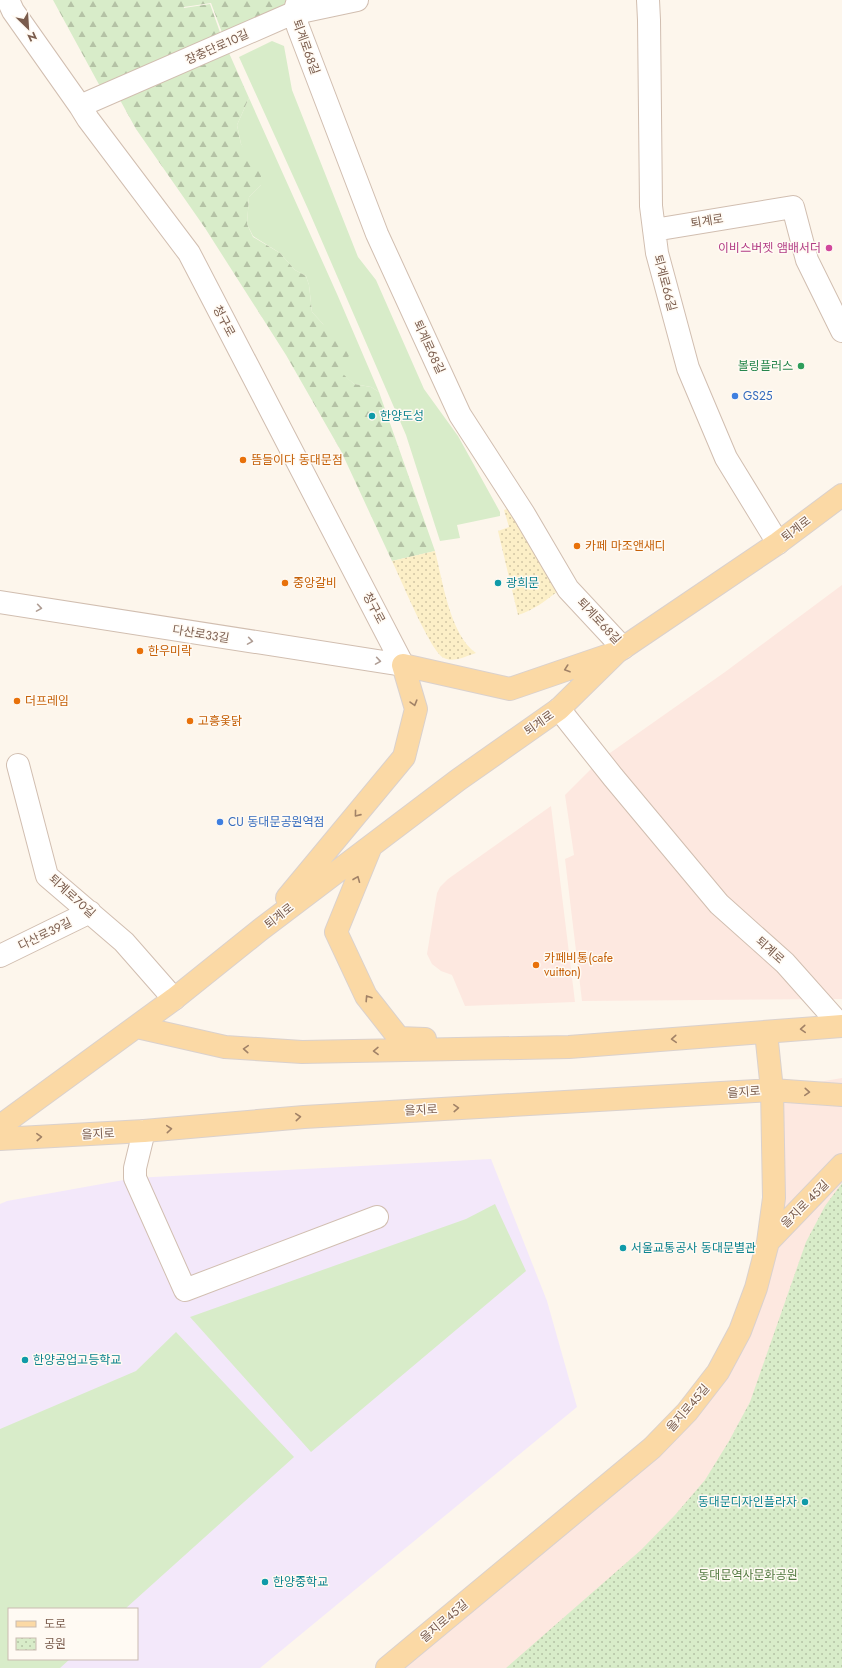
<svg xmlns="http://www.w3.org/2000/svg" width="842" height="1668" font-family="Jost,'Noto Sans KR',sans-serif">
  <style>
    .commercial { fill: #fde8e0 }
    .education { fill: #f3e8fa; fill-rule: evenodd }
    .grass { fill: #d8ecc9 }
    .forest { fill: url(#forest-firs) }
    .sand { fill: url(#sand-dots) }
    .park { fill: url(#park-dots) }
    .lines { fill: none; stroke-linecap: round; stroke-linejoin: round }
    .minor-casing { stroke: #d1beb0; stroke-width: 24 }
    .major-casing { stroke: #dad1cd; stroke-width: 24 }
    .minor { stroke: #fff; stroke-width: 22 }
    .major { stroke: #fbd9a5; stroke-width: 22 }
    .oneway { stroke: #af9d94 }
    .oneway2 { stroke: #a18267 }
    .hotel-dot { fill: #d1479c; stroke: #fffaf3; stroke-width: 1.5 }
    .leisure-dot { fill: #2e9e5b; stroke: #fffaf3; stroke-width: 1.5 }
    .shop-dot { fill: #3f7fe0; stroke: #fffaf3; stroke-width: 1.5 }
    .culture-dot { fill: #0f9aa8; stroke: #fffaf3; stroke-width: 1.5 }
    .food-dot { fill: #e8710a; stroke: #fffaf3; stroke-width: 1.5 }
    .labels { text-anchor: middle; stroke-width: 3; stroke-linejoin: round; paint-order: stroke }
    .street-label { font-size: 12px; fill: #7a5c4d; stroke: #fffaf3 }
    .hotel-label { font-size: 12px; fill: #b23c85; stroke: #fffaf3; text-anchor: end }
    .leisure-label { font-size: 12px; fill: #27864d; stroke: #fffaf3; text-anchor: end }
    .shop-label { font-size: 12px; fill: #366cbe; stroke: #fffaf3; text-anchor: start }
    .culture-label { font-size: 12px; fill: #0d838f; stroke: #fffaf3; text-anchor: start }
    .food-label { font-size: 12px; fill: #c56008; stroke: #fffaf3; text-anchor: start }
    .park-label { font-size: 12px; fill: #537a41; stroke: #fffaf3 }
  </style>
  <defs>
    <pattern id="forest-firs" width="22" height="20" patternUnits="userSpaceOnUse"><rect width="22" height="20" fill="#d8ecc9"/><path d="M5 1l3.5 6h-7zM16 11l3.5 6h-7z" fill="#b4c2a5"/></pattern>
    <pattern id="sand-dots" width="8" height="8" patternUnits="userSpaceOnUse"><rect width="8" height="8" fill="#fcefc7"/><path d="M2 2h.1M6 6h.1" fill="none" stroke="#d1c5a4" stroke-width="1.8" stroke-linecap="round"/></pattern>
    <pattern id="park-dots" width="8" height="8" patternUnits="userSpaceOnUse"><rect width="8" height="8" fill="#d8ecc9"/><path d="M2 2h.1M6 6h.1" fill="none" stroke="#b4c2a5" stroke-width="1.8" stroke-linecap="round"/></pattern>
  </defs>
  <rect width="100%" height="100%" fill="#fdf6ec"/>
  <!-- commercial -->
  <path class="commercial" d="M 842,585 L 842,999 L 582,1001 L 565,859 L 574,855 L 565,795 L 600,760 L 725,672 Z
    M 551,806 L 575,1002 L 465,1006 L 452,975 L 441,971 L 432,964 L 427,954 L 437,893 L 440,887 L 448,879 Z
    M 842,1078 L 842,1668 L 387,1668 L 687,1412 L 756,1288 L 772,1090 Z"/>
  <!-- education -->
  <path class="education" d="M 491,1159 L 547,1301 L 577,1407 L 260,1668 L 0,1668 L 0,1204 L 7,1201 L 135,1178 ZM 9,1609 L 137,1609 L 137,1659 L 9,1659 Z"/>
  <!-- grass -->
  <path class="grass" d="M 272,41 L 284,46 L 292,90 L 358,257 L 376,280 L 424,389 L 458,436 L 500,512 L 500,516 L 457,525 L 460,538 L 440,541 L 406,435 L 308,209 L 239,57 Z
    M 249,98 L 337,294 L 379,392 L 371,387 L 354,384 L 342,374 L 323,324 L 312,312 L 309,285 L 306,276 L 295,270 L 280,253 L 253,236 L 247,224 L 249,197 L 261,185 L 241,144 L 237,125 Z
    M 495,1204 L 526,1271 L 311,1452 L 190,1317 L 466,1219 Z
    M 176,1332 L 294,1457 L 125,1609 L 9,1609 L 9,1659 L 70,1659 L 60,1668 L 0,1668 L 0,1429 L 136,1371 Z"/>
  <!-- forest -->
  <path class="forest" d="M 53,0 L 183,0 L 184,8 L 210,4 L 222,38 L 102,90 Z
    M 183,0 L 290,0 L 287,10 L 224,38 L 211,3 L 184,7 Z
    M 229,53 L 249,98 L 237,125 L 241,144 L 261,172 L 261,185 L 249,197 L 247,224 L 253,237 L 280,253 L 295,270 L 306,276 L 309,285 L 312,312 L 323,324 L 342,340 L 349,355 L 343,374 L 354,384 L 371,387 L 379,392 L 435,551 L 392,561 L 341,451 L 286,355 L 205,228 L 136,129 L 120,100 Z"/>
  <!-- sand -->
  <path class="sand" d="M 512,507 L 558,591 C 545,601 534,610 518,615 L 498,531 L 509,527 L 504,510 Z
    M 435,551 C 443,582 450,635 476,653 C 466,656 454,663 444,658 C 431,653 400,577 392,561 Z"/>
  <!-- park -->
  <path class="park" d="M 842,1183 L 842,1668 L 506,1668 L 641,1550 L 675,1515 L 705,1480 L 729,1441 L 750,1402 L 806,1242 L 825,1206 Z"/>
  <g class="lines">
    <!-- minor casing -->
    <g class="minor-casing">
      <path id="minor" d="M 8,0 L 13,11 L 80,106 L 88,119 L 189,253 L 403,665
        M 298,0 L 294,13 L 298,27 L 377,234 L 460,415 L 524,514 L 568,589 L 623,648
        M 648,0 L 649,20 L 651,206 L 657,253 L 688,368 L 726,458 L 778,543
        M 80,106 L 291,14 L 357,0
        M 654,230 L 793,207 L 807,260 L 842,331
        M 0,602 L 403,665
        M 559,709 L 613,777 L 719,904 L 785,963 L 841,1026
        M 18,765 L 47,876 L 124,942 L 174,999
        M 0,956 L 90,912
        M 144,1131 L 135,1168 L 135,1178 L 185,1290 L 377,1217"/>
    </g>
    <!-- major casing -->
    <g class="major-casing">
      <path id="major" d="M 371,846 L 336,932 L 366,996 L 399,1038 L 425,1039
        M 287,898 L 404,757 L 416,709 L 403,665 L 510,689 L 612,654
        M 137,1027 L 225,1047 L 302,1052 L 569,1047 L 842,1026
        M 0,1126 L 174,999 L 260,930 L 458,780 L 559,709 L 617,652 L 778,543 L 842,495
        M 0,1139 L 144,1131 L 304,1117 L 772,1090 L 842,1095
        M 768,1242 L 842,1165
        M 387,1668 L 652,1448 L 687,1412 L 718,1372 L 740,1331 L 756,1288 L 768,1242 L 774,1198 L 772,1090 L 766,1032"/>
    </g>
    <!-- minor -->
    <use href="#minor" class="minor"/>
    <!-- major -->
    <use href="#major" class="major"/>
  </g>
  <!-- one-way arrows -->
  <defs><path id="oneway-chevron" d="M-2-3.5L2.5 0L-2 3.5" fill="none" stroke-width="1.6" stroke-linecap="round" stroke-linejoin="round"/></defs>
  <g class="oneway">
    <use href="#oneway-chevron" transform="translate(39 608) rotate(9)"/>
    <use href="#oneway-chevron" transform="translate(250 641) rotate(9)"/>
    <use href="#oneway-chevron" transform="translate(378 661) rotate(9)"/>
  </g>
  <g class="oneway2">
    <use href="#oneway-chevron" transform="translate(567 669) rotate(161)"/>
    <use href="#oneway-chevron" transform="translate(414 703) rotate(74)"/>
    <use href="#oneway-chevron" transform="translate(357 814) rotate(129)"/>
    <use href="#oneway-chevron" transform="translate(357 879) rotate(-68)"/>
    <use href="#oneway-chevron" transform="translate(368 998) rotate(-123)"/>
    <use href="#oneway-chevron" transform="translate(803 1029) rotate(176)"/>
    <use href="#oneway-chevron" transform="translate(674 1039) rotate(176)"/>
    <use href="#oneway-chevron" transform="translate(246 1049) rotate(-176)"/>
    <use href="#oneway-chevron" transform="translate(376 1051) rotate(179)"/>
    <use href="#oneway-chevron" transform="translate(807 1092) rotate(4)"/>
    <use href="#oneway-chevron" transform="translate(456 1108) rotate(-3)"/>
    <use href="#oneway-chevron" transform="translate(298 1117) rotate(-5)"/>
    <use href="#oneway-chevron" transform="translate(169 1129) rotate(-5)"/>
    <use href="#oneway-chevron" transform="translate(39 1137) rotate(-3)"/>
  </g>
  <!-- markers -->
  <circle class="hotel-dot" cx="829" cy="248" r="4"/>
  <circle class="leisure-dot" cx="801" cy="366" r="4"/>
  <g class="shop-dot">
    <circle cx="735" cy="396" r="4"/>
    <circle cx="220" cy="822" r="4"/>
  </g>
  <g class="culture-dot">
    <circle cx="372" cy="416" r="4"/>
    <circle cx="498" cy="583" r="4"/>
    <circle cx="623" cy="1248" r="4"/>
    <circle cx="25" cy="1360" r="4"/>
    <circle cx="805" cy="1502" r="4"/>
    <circle cx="265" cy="1582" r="4"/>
  </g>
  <g class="food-dot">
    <circle cx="243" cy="460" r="4"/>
    <circle cx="577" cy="546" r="4"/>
    <circle cx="285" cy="583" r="4"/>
    <circle cx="140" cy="651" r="4"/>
    <circle cx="17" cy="701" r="4"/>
    <circle cx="190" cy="721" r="4"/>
    <circle cx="536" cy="965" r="4"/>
  </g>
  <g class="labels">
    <!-- street labels -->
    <g class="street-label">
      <text transform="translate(217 47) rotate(-24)" y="4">장충단로10길</text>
      <text transform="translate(306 47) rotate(70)" y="4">퇴계로68길</text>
      <text transform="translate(707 221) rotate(-9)" y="4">퇴계로</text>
      <text transform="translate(665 283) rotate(75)" y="4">퇴계로66길</text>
      <text transform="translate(224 321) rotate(62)" y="4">청구로</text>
      <text transform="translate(429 347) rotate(65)" y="4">퇴계로68길</text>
      <text transform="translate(796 529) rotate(-37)" y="4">퇴계로</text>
      <text transform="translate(374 608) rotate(62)" y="4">청구로</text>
      <text transform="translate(599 621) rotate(47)" y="4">퇴계로68길</text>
      <text transform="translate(201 634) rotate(9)" y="4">다산로33길</text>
      <text transform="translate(539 723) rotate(-35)" y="4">퇴계로</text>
      <text transform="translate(72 896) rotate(42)" y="4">퇴계로70길</text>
      <text transform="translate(279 916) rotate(-38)" y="4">퇴계로</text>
      <text transform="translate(45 934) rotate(-26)" y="4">다산로39길</text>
      <text transform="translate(770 950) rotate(42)" y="4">퇴계로</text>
      <text transform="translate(744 1092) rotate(-4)" y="4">을지로</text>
      <text transform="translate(421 1110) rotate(-3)" y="4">을지로</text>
      <text transform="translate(98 1134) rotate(-3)" y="4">을지로</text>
      <text transform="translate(805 1204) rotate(-45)" y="4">을지로 45길</text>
      <text transform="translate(688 1408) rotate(-49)" y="4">을지로45길</text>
      <text transform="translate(444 1621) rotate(-40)" y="4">을지로45길</text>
    </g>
    <!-- hotel labels -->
    <g class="hotel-label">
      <text x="821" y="252">이비스버젯 앰배서더</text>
    </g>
    <!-- leisure labels -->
    <g class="leisure-label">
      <text x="793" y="370">볼링플러스</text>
    </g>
    <!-- shop labels -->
    <g class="shop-label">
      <text x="743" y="400">GS25</text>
      <text x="228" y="826">CU 동대문공원역점</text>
    </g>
    <!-- culture labels -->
    <g class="culture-label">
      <text x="380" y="420">한양도성</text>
      <text x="506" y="587">광희문</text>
      <text x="631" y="1252">서울교통공사 동대문별관</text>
      <text x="33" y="1364">한양공업고등학교</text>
      <text x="797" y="1506" text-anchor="end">동대문디자인플라자</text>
      <text x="273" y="1586">한양중학교</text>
    </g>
    <!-- food labels -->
    <g class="food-label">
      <text x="251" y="464">뜸들이다 동대문점</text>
      <text x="585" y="550">카페 마조앤새디</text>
      <text x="293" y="587">중앙갈비</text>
      <text x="148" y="655">한우미락</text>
      <text x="25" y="705">더프레임</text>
      <text x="198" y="725">고흥옻닭</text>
      <text x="544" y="962">카페비통(cafe<tspan x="544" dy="14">vuitton)</tspan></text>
    </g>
    <!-- park labels -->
    <g class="park-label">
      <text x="748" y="1579">동대문역사문화공원</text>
    </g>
  </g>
  <!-- legend -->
  <rect x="8" y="1608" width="130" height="52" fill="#fffaf3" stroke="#cabbb1"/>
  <rect x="16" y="1621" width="20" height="6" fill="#fbd9a5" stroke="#cabbb1"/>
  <text x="44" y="1628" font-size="12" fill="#7a5c4d">도로</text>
  <rect x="16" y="1638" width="20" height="12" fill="url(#park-dots)" stroke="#cabbb1"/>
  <text x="44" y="1648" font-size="12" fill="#7a5c4d">공원</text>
  <!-- north arrow -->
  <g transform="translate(28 28) rotate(155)" stroke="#fffaf3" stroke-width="3" paint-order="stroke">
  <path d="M0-3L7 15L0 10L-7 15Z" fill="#7a5c4d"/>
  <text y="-6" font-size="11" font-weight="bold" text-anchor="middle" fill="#7a5c4d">N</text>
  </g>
</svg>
